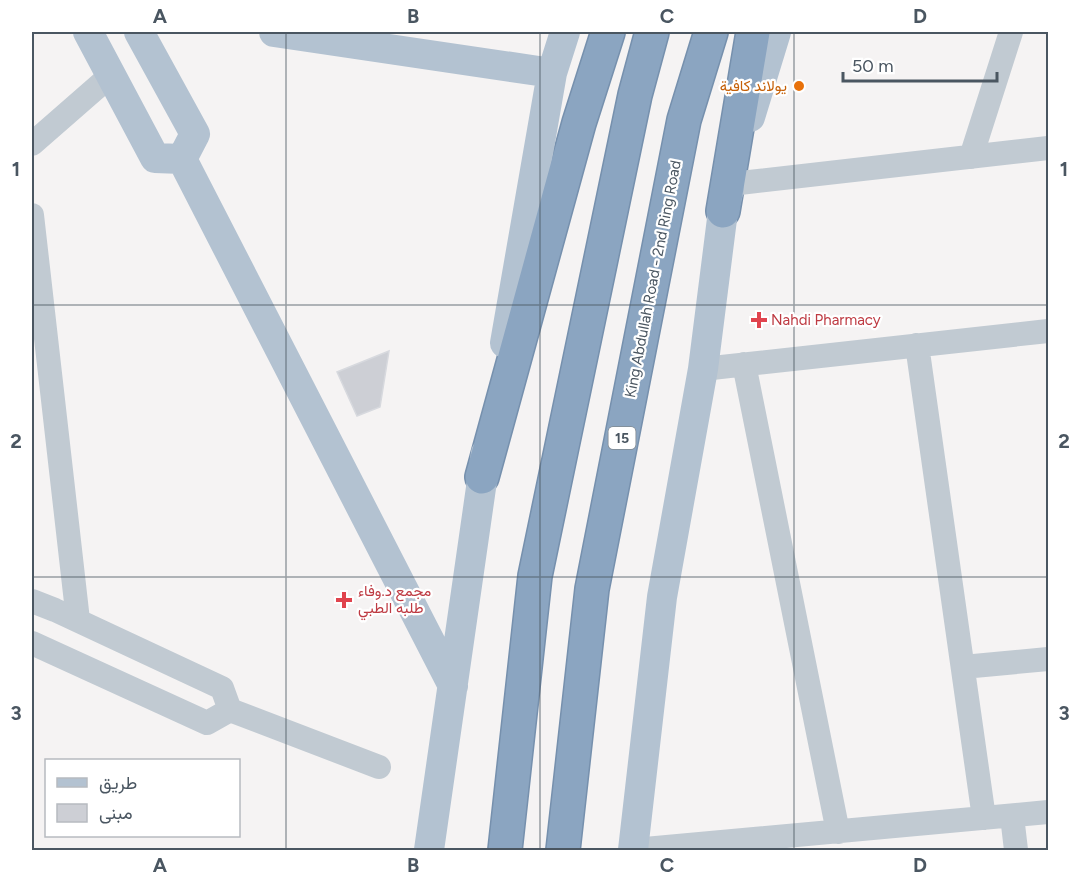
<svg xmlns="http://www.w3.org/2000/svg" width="1080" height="882" font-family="Figtree,Vazirmatn,sans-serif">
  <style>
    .building { fill: #cdcfd5; stroke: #d7d9de; stroke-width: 1.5 }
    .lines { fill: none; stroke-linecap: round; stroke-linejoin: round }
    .highway-casing { stroke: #7690ad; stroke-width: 36 }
    .minor { stroke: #c1cad2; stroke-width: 24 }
    .major { stroke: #b3c2d1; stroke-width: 30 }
    .highway { stroke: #8ba5c1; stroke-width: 33 }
    .grid { fill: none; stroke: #4a5661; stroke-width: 1.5; stroke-opacity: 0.55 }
    .food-dot { fill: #e8710a; stroke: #fff; stroke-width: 2 }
    .health-dot { fill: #e0444e; stroke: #fff; stroke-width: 2 }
    .labels { text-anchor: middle; stroke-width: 4.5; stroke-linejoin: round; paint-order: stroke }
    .shield { fill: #fff; stroke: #808990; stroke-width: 1.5 }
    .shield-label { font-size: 14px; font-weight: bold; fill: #4a5661 }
    .food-label { font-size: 15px; fill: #c56008; stroke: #fff; text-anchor: end }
    .street-label { font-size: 15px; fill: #4a5661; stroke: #fff }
    .health-label { font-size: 15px; fill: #be3a42; stroke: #fff; text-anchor: start }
    .neatline { fill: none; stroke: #4a5661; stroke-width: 2 }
    .grid-label { font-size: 20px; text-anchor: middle; font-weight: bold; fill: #4a5661 }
  </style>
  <rect width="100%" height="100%" fill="#f5f3f3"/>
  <!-- building -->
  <path class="building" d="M 389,351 L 380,407 L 357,416 L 337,372 Z"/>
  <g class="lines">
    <!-- highway casing -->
    <g class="highway-casing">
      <path id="highway" d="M 723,211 L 753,32
        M 482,477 L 579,123 L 608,32
        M 505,850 L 535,576 L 635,95 L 652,32
        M 563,850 L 592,589 L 684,120 L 711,32"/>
    </g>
    <!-- minor -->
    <path class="minor" d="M 32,144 L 111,75
      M 971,157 L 1011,32
      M 731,184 L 1048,148
      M 32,215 L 78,620
      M 917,345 L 984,818
      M 744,364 L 838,832
      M 703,369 L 1048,331
      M 32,601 L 55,610 L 222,688 L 230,710 L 379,767
      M 32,643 L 207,723 L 230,710
      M 963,667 L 1048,659
      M 1012,816 L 1016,850
      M 634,850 L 1048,812"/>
    <!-- major -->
    <path class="major" d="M 88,32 L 155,158 L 182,159
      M 139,32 L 195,134 L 182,159
      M 274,32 L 552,73
      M 750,117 L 776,32
      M 182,159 L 453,686
      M 505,343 L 552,73 L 565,32
      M 429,850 L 486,453
      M 633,850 L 662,597 L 703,369 L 723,211 L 729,189"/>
    <!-- highway -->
    <use href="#highway" class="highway"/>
  </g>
  <!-- grid -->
  <path class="grid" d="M 286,32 L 286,850M 540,32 L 540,850M 794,32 L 794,850M 32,305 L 1048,305M 32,577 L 1048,577"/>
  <!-- markers -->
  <circle class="food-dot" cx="799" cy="86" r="6"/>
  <g class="health-dot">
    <path d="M756 311h6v6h6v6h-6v6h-6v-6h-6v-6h6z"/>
    <path d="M341 591h6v6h6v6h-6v6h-6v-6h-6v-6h6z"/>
  </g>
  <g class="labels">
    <!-- shield labels -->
    <rect class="shield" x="608.5" y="427" width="27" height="22" rx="4.5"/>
    <g class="shield-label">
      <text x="622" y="443">15</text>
    </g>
    <!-- food labels -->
    <g class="food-label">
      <text x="787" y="91">يولاند كافية</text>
    </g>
    <!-- street labels -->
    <g class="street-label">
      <text transform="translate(653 279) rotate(-79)" y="5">King Abdullah Road - 2nd Ring Road</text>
    </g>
    <!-- health labels -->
    <g class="health-label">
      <text x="771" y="325">Nahdi Pharmacy</text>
      <text x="358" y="596">مجمع د.وفاء<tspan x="358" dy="17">طلبه الطبي</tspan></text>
    </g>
  </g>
  <!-- border -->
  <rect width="1080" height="882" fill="none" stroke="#ffffff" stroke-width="66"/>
  <!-- legend -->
  <rect x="45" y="759" width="195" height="78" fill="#ffffff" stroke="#b7bbc0" stroke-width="1.5"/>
  <rect x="57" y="778" width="30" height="9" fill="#b3c2d1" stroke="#b7bbc0" stroke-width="1.5"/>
  <text x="99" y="789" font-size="18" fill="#4a5661">طريق</text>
  <rect x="57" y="804" width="30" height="18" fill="#cdcfd5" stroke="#b7bbc0" stroke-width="1.5"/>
  <text x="99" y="819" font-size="18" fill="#4a5661">مبنى</text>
  <!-- scale -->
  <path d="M843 72v9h154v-9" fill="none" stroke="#4a5661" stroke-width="3"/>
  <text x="852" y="72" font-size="18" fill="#4a5661" stroke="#ffffff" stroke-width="4.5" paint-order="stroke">50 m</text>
  <rect x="33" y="33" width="1014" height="816" class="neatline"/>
  <g class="grid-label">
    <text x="160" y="23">A</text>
    <text x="413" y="23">B</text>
    <text x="667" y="23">C</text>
    <text x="920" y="23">D</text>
    <text x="16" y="176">1</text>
    <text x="1064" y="176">1</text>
    <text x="16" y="448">2</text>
    <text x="1064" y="448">2</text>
    <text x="16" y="720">3</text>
    <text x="1064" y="720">3</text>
    <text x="160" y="872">A</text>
    <text x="413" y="872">B</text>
    <text x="667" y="872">C</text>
    <text x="920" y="872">D</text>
  </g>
</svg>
